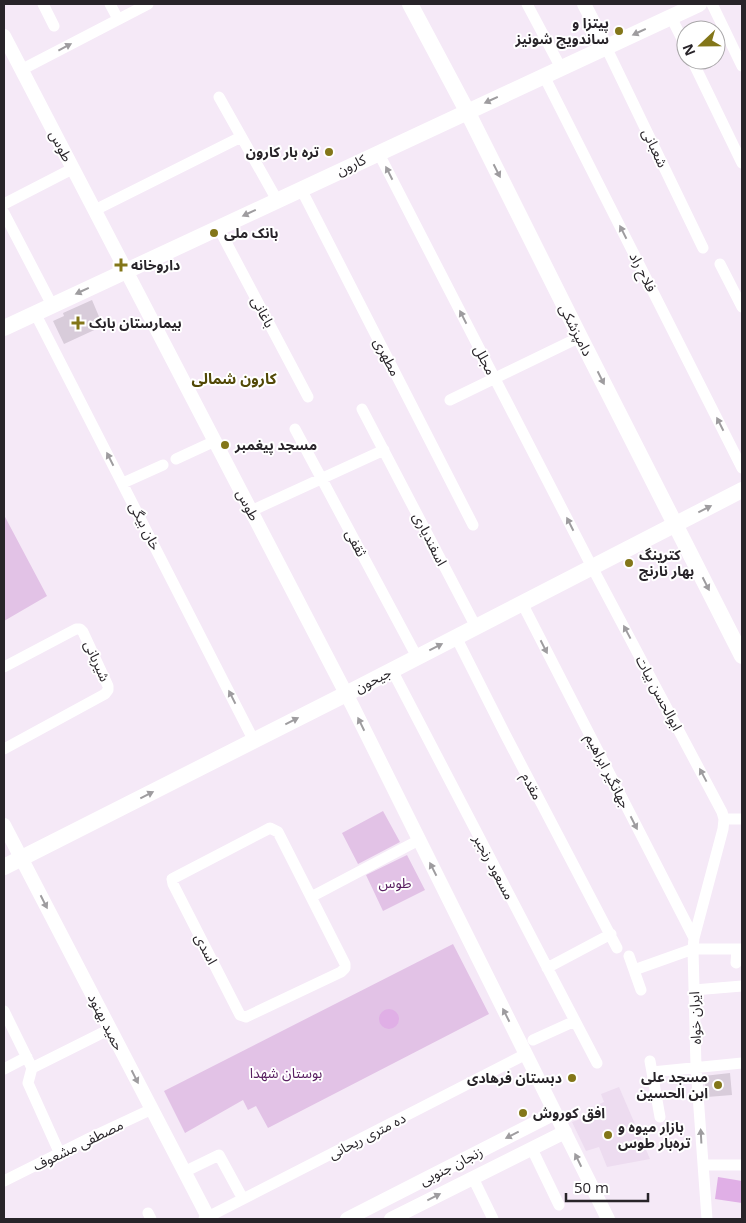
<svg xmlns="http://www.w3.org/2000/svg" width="746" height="1223" font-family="'Open Sans','Noto Sans Arabic',sans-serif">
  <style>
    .built { fill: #eddcf0 }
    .green { fill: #e2c2e6 }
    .water { fill: #e0afe6 }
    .building { fill: #d8ccda }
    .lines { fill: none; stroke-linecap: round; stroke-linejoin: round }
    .minor { stroke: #fff; stroke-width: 11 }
    .tertiary { stroke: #fff; stroke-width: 14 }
    .secondary { stroke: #fff; stroke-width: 16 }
    .oneway { fill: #9e9c9f }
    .poi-dot { fill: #837619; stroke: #fff; stroke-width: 2 }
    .labels { text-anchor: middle; stroke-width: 4; stroke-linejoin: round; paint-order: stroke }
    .poi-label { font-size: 14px; font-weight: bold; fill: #282429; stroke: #fff; text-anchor: start }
    .street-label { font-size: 14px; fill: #282429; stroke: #fff }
    .park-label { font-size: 14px; fill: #592061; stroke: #fff }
    .neighbourhood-label { font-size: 15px; font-weight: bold; fill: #514805; stroke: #fff }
  </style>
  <rect width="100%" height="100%" fill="#f5e9f7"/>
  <!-- built -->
  <path class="built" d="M 619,1087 L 650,1159 L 607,1167 L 599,1147 L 586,1151 L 572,1122 L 597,1113 L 595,1106 L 604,1102 L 601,1094 Z"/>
  <!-- green -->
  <path class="green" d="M 4,515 L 47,596 L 4,621 Z
    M 383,811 L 400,842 L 358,864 L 342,833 Z
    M 407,855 L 425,890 L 383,911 L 366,875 Z
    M 453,944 L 489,1014 L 268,1128 L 256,1106 L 248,1110 L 243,1100 L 185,1133 L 164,1091 Z"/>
  <!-- water -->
  <path class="water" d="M379 1019a10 10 0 1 1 20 0a10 10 0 1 1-20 0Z
    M 718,1177 L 742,1181 L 742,1203 L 715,1199 Z"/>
  <!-- building -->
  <path class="building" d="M 92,300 L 103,326 L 64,344 L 53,321 L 64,316 L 63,313 Z
    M 730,1073 L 732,1095 L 707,1097 L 704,1076 Z"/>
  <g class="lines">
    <!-- minor -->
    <path class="minor" d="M 43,4 L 54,26
      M 110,4 L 118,19
      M 527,4 L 561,68
      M 712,4 L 742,66
      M 671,17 L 686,47
      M 606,47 L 703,248
      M 692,60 L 742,163
      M 21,70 L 148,4
      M 544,76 L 742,468
      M 219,97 L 277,200
      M 378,152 L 592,567 L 722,812 L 724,819 L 723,829 L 694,938 L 693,949 L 696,1067 L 707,1219
      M 301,189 L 473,525
      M 4,204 L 72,169
      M 95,210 L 241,137
      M 4,213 L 52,305
      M 218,227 L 308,397
      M 720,264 L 742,307
      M 35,313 L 254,741
      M 450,400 L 580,337
      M 362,409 L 476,627
      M 295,429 L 417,657
      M 176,459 L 215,441
      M 123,483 L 163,465
      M 251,511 L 384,450
      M 522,603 L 694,938
      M 456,637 L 505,734 L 617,948
      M 4,667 L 76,629 L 80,629 L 83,632 L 108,686 L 108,690 L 105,694 L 4,749
      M 392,670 L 597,1063
      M 724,819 L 742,819
      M 270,828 L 278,832 L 345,964 L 345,968 L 341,972 L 246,1017 L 240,1015 L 173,884 L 172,879 Z
      M 311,897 L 419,840
      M 629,956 L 641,990
      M 736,963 L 737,949
      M 547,968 L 611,934
      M 634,970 L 693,949 L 742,949
      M 694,990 L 742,986
      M 4,1011 L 32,1068
      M 533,1040 L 575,1021
      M 650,1061 L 660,1117
      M 32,1068 L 28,1083 L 60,1154
      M 32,1068 L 110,1029
      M 4,1069 L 27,1057
      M 652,1072 L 742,1063
      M 532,1149 L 559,1205
      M 703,1165 L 742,1165
      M 184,1172 L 219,1155 L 243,1199
      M 473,1178 L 493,1219
      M 4,1181 L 90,1138 L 152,1109
      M 148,1213 L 151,1219
      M 204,1219 L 526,1054"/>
    <!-- tertiary -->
    <path class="tertiary" d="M 584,4 L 606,47
      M 4,36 L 352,705 L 608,1219
      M 4,825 L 209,1219
      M 347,1219 L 555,1113
      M 391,1219 L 565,1132"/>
    <!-- secondary -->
    <path class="secondary" d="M 410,4 L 467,111 L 580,337 L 742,656
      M 4,328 L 699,4
      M 4,867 L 346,694 L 742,490"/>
  </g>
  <!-- one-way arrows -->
  <defs><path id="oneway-solid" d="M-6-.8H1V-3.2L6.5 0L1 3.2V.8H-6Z" transform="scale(1.25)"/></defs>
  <g class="oneway">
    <use href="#oneway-solid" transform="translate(639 32) rotate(155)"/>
    <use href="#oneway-solid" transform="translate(65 47) rotate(-28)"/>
    <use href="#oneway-solid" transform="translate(491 100) rotate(155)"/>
    <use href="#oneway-solid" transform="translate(497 171) rotate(63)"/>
    <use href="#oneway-solid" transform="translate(389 173) rotate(-117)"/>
    <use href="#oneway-solid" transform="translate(249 213) rotate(155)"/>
    <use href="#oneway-solid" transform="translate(623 232) rotate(-117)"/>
    <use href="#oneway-solid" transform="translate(82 291) rotate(155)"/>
    <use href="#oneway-solid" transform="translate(463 317) rotate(-117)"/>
    <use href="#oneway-solid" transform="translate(601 378) rotate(63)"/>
    <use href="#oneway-solid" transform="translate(720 424) rotate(-117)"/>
    <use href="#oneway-solid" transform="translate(110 459) rotate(-117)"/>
    <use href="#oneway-solid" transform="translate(705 509) rotate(-27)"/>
    <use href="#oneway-solid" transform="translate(570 524) rotate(-117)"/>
    <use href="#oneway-solid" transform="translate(706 584) rotate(63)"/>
    <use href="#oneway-solid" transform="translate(627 632) rotate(-118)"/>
    <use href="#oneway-solid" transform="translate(436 647) rotate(-27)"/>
    <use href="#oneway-solid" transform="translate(544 647) rotate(63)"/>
    <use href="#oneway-solid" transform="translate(232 697) rotate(-117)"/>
    <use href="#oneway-solid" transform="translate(292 721) rotate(-27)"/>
    <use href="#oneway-solid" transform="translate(361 724) rotate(-116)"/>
    <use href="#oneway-solid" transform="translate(703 775) rotate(-118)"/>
    <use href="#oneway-solid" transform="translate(147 795) rotate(-27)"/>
    <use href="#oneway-solid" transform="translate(634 823) rotate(63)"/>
    <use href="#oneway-solid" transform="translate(433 869) rotate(-117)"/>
    <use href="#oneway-solid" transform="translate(44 902) rotate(63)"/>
    <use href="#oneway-solid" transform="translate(506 1015) rotate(-117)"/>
    <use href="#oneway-solid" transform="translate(135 1077) rotate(63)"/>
    <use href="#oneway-solid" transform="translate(512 1135) rotate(153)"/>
    <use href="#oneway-solid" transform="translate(701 1136) rotate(-93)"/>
    <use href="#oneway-solid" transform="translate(578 1160) rotate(-116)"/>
    <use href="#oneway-solid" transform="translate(434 1197) rotate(-27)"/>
  </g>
  <!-- markers -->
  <g class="poi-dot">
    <circle cx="619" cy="31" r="5"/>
    <circle cx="329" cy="152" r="5"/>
    <circle cx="214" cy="233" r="5"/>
    <path d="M118.5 257.5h5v5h5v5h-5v5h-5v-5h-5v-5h5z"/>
    <path d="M75.5 315.5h5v5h5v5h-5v5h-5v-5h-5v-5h5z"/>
    <circle cx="225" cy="445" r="5"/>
    <circle cx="629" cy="563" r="5"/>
    <circle cx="572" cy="1078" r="5"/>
    <circle cx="718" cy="1085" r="5"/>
    <circle cx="523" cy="1113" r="5"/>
    <circle cx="608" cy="1135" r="5"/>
  </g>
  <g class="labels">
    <!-- poi labels -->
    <g class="poi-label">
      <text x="609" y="28" text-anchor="end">پیتزا و<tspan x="609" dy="16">ساندویچ شونیز</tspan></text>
      <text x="319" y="157" text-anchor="end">تره بار کارون</text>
      <text x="224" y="238">بانک ملی</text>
      <text x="131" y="270">داروخانه</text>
      <text x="89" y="328">بیمارستان بابک</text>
      <text x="235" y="450">مسجد پیغمبر</text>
      <text x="639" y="560">کترینگ<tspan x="639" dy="16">بهار نارنج</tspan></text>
      <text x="708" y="1082" text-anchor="end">مسجد علی<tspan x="708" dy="16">ابن الحسین</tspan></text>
      <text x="562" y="1083" text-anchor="end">دبستان فرهادی</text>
      <text x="533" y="1118">افق کوروش</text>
      <text x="618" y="1132">بازار میوه و<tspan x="618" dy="16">تره‌بار طوس</tspan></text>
    </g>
    <!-- street labels -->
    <g class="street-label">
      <text transform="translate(61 146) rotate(63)" y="5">طوس</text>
      <text transform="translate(655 148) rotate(65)" y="5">شعبانی</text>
      <text transform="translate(351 165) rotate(-25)" y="5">کارون</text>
      <text transform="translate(643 272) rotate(63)" y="5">فلاح راد</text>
      <text transform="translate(263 312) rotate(62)" y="5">باغانی</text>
      <text transform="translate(576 330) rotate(63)" y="5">دامپزشکی</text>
      <text transform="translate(387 357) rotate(63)" y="5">مطهری</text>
      <text transform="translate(485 360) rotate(63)" y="5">مجلل</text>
      <text transform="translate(248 505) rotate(63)" y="5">طوس</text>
      <text transform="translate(145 526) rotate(63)" y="5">خان بیگی</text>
      <text transform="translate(430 539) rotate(63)" y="5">اسفندیاری</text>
      <text transform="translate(356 543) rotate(62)" y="5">ثقفی</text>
      <text transform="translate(97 661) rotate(66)" y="5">شیربانی</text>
      <text transform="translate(373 680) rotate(-27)" y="5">جیحون</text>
      <text transform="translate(659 693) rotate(62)" y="5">ابوالحسن بیات</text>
      <text transform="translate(608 771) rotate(63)" y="5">جهانگیر ابراهیم</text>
      <text transform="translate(532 786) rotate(62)" y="5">مقدم</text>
      <text transform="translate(494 867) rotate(62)" y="5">مسعود رنجبر</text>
      <text transform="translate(206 949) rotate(63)" y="5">اسدی</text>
      <text transform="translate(695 1018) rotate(-92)" y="5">ایران خواه</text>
      <text transform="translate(106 1022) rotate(63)" y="5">حمید بهنود</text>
      <text transform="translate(367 1136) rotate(-27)" y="5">ده متری ریحانی</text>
      <text transform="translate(78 1145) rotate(-26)" y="5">مصطفی مشعوف</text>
      <text transform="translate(451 1166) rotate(-27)" y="5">زنجان جنوبی</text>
    </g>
    <!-- park labels -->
    <g class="park-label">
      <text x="395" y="888">طوس</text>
      <text x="286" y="1078">بوستان شهدا</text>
    </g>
    <!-- neighbourhood labels -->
    <g class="neighbourhood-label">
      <text x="234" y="384">کارون شمالی</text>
    </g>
  </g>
  <!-- border -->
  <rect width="746" height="1223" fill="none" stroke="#282429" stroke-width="10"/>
  <!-- north arrow -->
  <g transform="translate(701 45) rotate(248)"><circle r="24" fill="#ffffff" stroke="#a9a7a9"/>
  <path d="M0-4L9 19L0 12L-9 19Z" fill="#837619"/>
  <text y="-8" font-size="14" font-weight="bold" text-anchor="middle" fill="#282429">N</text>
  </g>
  <!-- scale -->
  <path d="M566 1193v8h82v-8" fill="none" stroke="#282429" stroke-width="2.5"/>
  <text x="574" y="1193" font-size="15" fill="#282429" stroke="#ffffff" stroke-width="4" paint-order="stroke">50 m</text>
</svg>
